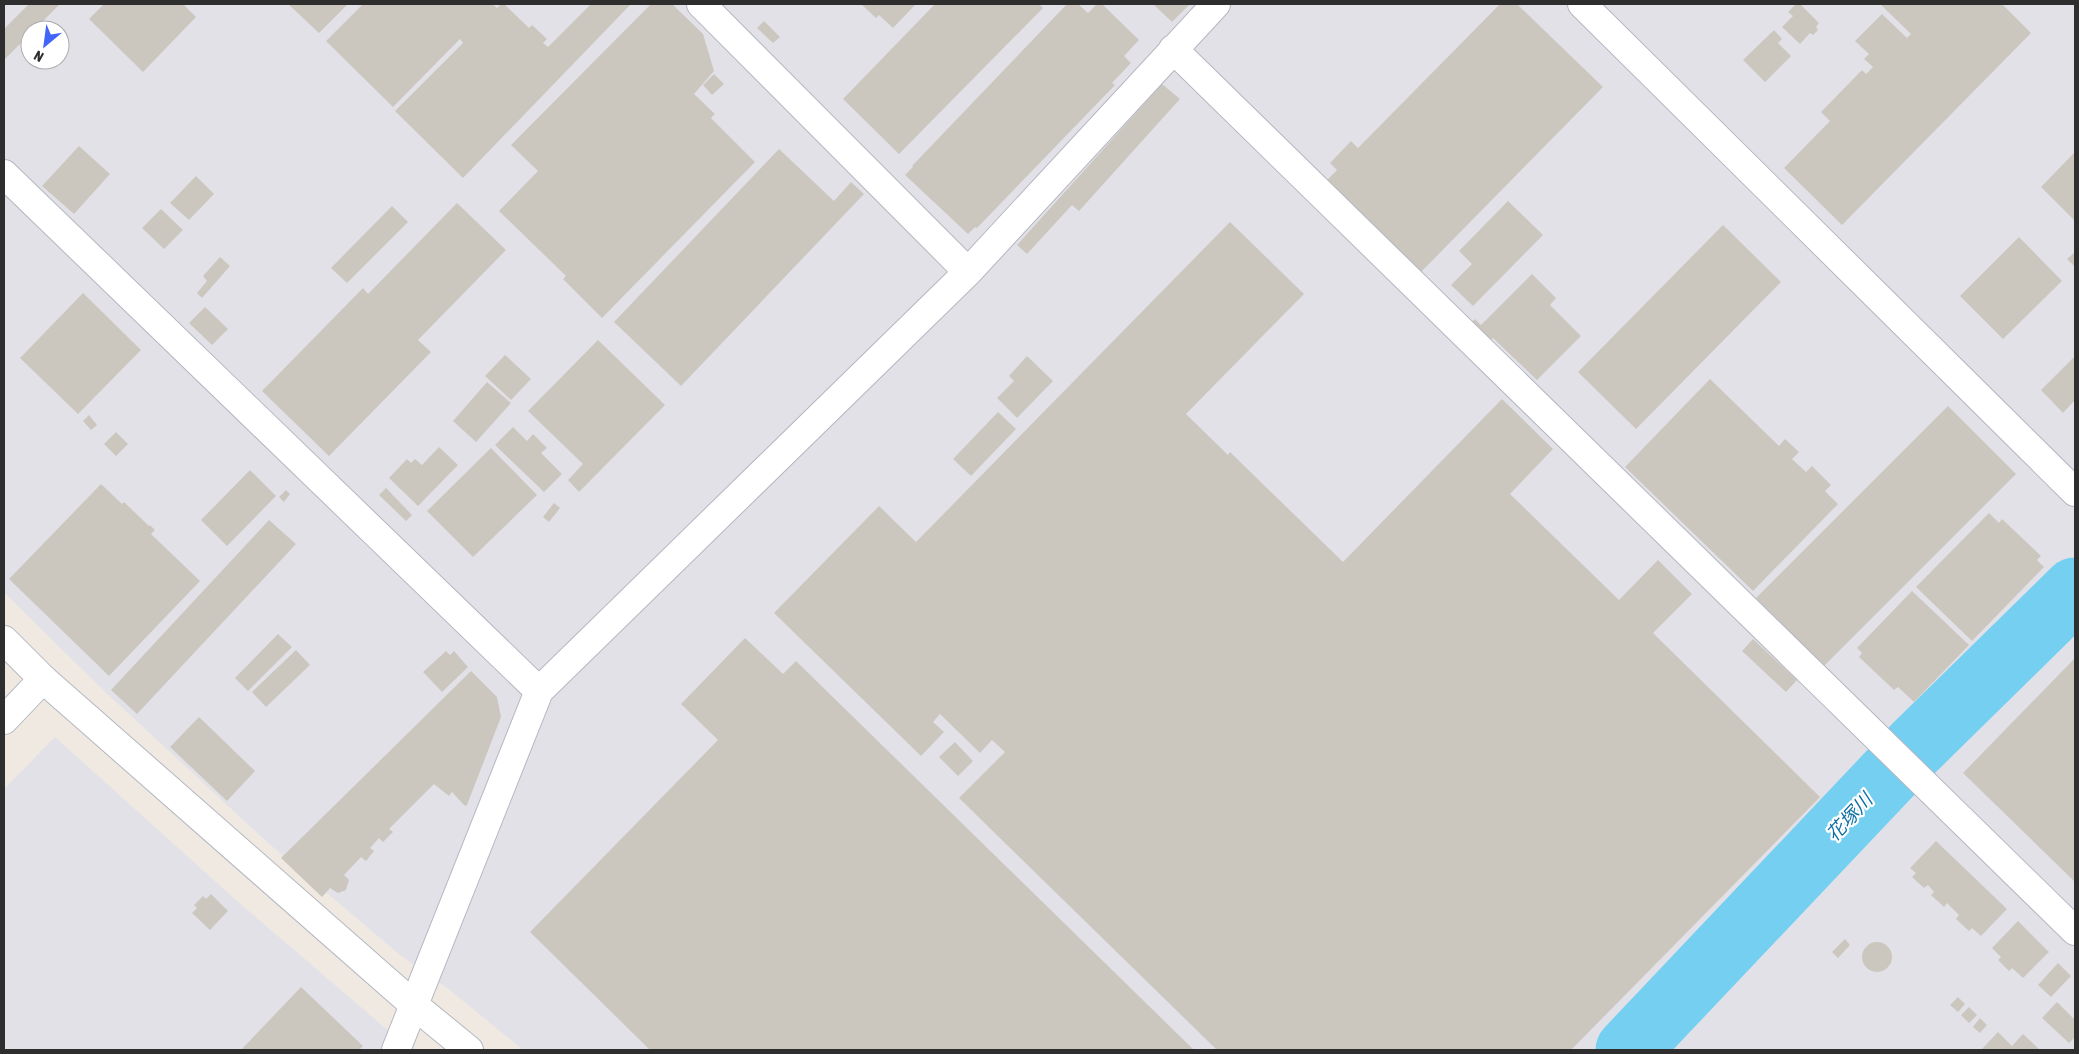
<svg xmlns="http://www.w3.org/2000/svg" width="2079" height="1054" font-family="'Asap Condensed','Noto Sans JP',sans-serif">
  <style>
    .industrial { fill: #e3e1e8; fill-rule: evenodd }
    .lines { fill: none; stroke-linecap: round; stroke-linejoin: round }
    .river { stroke: #75cff0; stroke-width: 65 }
    .building { fill: #cbc7bf }
    .street-casing { stroke: #b4b7c1; stroke-width: 30 }
    .secondary-casing { stroke: #b4b7c1; stroke-width: 30 }
    .street { stroke: #fff; stroke-width: 28 }
    .secondary { stroke: #fff; stroke-width: 28 }
    .labels { text-anchor: middle; stroke-width: 4.5; stroke-linejoin: round; paint-order: stroke }
    .water-label { font-size: 19px; font-style: italic; fill: #0d6fa3; stroke: #fff }
  </style>
  <rect width="100%" height="100%" fill="#efe9e1"/>
  <!-- industrial -->
  <path class="industrial" d="M 4,4 L 2075,4 L 2075,1050 L 523,1050 L 451,991 L 400,955 L 267,842 L 102,689 L 4,592 ZM 30,30 L 60,30 L 60,60 L 30,60 Z
    M 55,737 L 236,900 L 411,1050 L 4,1050 L 4,789 Z"/>
  <g class="lines">
    <!-- river -->
    <path class="river" d="M 1628,1050 L 1915,747 L 2075,590"/>
  </g>
  <!-- building -->
  <path class="building" d="M 29,4 L 60,4 L 34,30 L 30,30 L 30,34 L 4,60 L 4,29 Z
    M 104,4 L 183,4 L 196,17 L 143,72 L 89,19 Z
    M 288,4 L 348,4 L 319,33 Z
    M 363,4 L 492,4 L 497,8 L 501,4 L 504,4 L 529,28 L 532,25 L 547,39 L 543,43 L 548,47 L 591,4 L 631,4 L 463,178 L 395,111 L 463,43 L 460,39 L 393,107 L 326,41 Z
    M 651,4 L 672,4 L 703,34 L 714,71 L 694,94 L 715,114 L 711,118 L 755,162 L 602,318 L 563,279 L 566,276 L 499,211 L 538,171 L 511,145 Z
    M 861,4 L 916,4 L 893,28 L 879,15 L 876,18 Z
    M 935,4 L 1039,4 L 1043,8 L 899,154 L 843,99 Z
    M 1067,4 L 1078,4 L 1088,13 L 1097,4 L 1102,4 L 1139,40 L 1124,56 L 1131,63 L 1112,83 L 1115,85 L 977,228 L 975,227 L 968,234 L 905,175 L 913,167 L 912,166 Z
    M 1153,4 L 1190,4 L 1172,22 Z
    M 1500,4 L 1517,4 L 1603,87 L 1421,272 L 1327,180 L 1337,170 L 1330,163 L 1351,141 L 1358,148 Z
    M 1796,4 L 1800,4 L 1819,23 L 1816,27 L 1818,30 L 1813,35 L 1810,33 L 1800,44 L 1782,27 L 1793,16 L 1788,12 Z
    M 1880,4 L 2002,4 L 2031,33 L 1842,225 L 1784,168 L 1830,121 L 1821,112 L 1862,70 L 1866,74 L 1873,67 L 1864,59 L 1869,54 L 1855,41 L 1882,14 L 1907,38 L 1911,34 Z
    M 764,21 L 780,37 L 773,43 L 757,28 Z
    M 1774,30 L 1782,39 L 1778,43 L 1791,56 L 1765,82 L 1743,60 Z
    M 714,74 L 724,84 L 712,95 L 703,85 Z
    M 1162,84 L 1180,99 L 1079,211 L 1072,205 L 1027,254 L 1017,245 Z
    M 79,146 L 110,174 L 74,214 L 42,186 Z
    M 779,149 L 834,201 L 851,182 L 864,194 L 681,386 L 614,322 Z
    M 2075,152 L 2075,221 L 2041,187 Z
    M 196,176 L 214,194 L 189,220 L 170,203 Z
    M 1508,201 L 1543,235 L 1473,306 L 1451,285 L 1472,264 L 1459,251 Z
    M 457,203 L 506,250 L 418,340 L 431,352 L 329,456 L 262,391 L 363,288 L 368,294 Z
    M 392,206 L 408,222 L 347,283 L 331,268 Z
    M 161,209 L 183,230 L 164,249 L 142,228 Z
    M 1230,222 L 1304,294 L 1186,414 L 1228,455 L 1230,452 L 1343,562 L 1502,399 L 1553,449 L 1510,494 L 1619,600 L 1658,560 L 1692,594 L 1653,633 L 1820,797 L 1571,1050 L 1217,1050 L 959,798 L 1005,752 L 992,740 L 980,753 L 940,714 L 933,722 L 944,732 L 921,756 L 774,613 L 879,506 L 916,542 Z
    M 1723,225 L 1781,282 L 1636,429 L 1578,372 Z
    M 2019,237 L 2062,281 L 2003,339 L 1960,296 Z
    M 2075,252 L 2075,267 L 2067,259 Z
    M 220,257 L 230,266 L 202,298 L 197,293 L 207,281 L 203,276 Z
    M 1532,274 L 1556,298 L 1550,305 L 1581,336 L 1537,380 L 1493,338 L 1491,340 L 1472,322 L 1475,319 L 1481,325 Z
    M 83,293 L 141,350 L 78,414 L 20,358 Z
    M 205,307 L 228,329 L 212,345 L 189,323 Z
    M 598,340 L 665,405 L 579,492 L 568,480 L 583,464 L 528,411 Z
    M 505,355 L 531,379 L 511,400 L 485,376 Z
    M 1027,356 L 1053,381 L 1017,418 L 997,398 L 1014,381 L 1009,376 Z
    M 2075,356 L 2075,400 L 2063,413 L 2041,390 Z
    M 1710,379 L 1779,446 L 1785,439 L 1799,452 L 1792,459 L 1806,472 L 1812,466 L 1831,485 L 1825,491 L 1838,504 L 1753,591 L 1625,467 Z
    M 487,382 L 511,403 L 476,442 L 453,421 Z
    M 1948,406 L 2016,474 L 1824,666 L 1756,598 Z
    M 998,412 L 1016,429 L 971,476 L 953,459 Z
    M 89,415 L 97,425 L 91,430 L 83,421 Z
    M 513,427 L 527,441 L 533,434 L 547,448 L 541,453 L 562,474 L 544,492 L 495,445 Z
    M 116,432 L 128,444 L 116,456 L 104,444 Z
    M 439,447 L 458,465 L 418,506 L 389,478 L 407,459 L 411,463 L 415,459 L 422,465 Z
    M 491,448 L 537,495 L 473,557 L 427,511 Z
    M 250,470 L 276,496 L 227,546 L 201,520 Z
    M 101,484 L 122,504 L 124,502 L 149,526 L 150,525 L 155,530 L 151,534 L 200,581 L 109,676 L 9,579 Z
    M 386,488 L 412,515 L 406,521 L 379,495 Z
    M 286,490 L 290,494 L 284,502 L 279,497 Z
    M 554,503 L 560,508 L 549,522 L 543,517 Z
    M 1989,513 L 1999,523 L 2002,519 L 2041,556 L 2037,560 L 2044,567 L 1972,641 L 1916,587 Z
    M 269,520 L 296,544 L 137,714 L 111,690 Z
    M 1912,591 L 1969,645 L 1914,702 L 1898,687 L 1894,690 L 1859,657 L 1862,653 L 1857,648 Z
    M 278,634 L 292,647 L 248,691 L 235,678 Z
    M 745,638 L 783,674 L 796,661 L 1194,1050 L 650,1050 L 530,932 L 718,740 L 681,704 Z
    M 1753,639 L 1797,680 L 1786,692 L 1742,651 Z
    M 296,650 L 310,665 L 266,707 L 252,692 Z
    M 446,651 L 450,655 L 454,651 L 468,667 L 442,692 L 423,672 Z
    M 2075,658 L 2075,882 L 1963,773 Z
    M 471,671 L 497,697 L 501,717 L 467,805 L 465,806 L 452,792 L 449,796 L 434,784 L 389,829 L 393,832 L 383,842 L 379,838 L 370,848 L 374,851 L 366,861 L 361,857 L 344,875 L 349,880 L 346,890 L 338,893 L 330,888 L 322,897 L 281,858 Z
    M 199,717 L 255,771 L 227,801 L 170,747 Z
    M 955,742 L 973,761 L 958,776 L 939,757 Z
    M 1936,841 L 2007,909 L 1981,936 L 1972,928 L 1969,931 L 1956,919 L 1959,915 L 1947,903 L 1944,907 L 1931,895 L 1934,892 L 1928,885 L 1924,888 L 1912,877 L 1916,873 L 1910,868 Z
    M 211,894 L 228,911 L 210,930 L 192,913 L 197,908 L 194,905 L 203,896 L 206,899 Z
    M 2018,921 L 2049,952 L 2023,978 L 2012,968 L 2009,971 L 1998,960 L 2001,957 L 1992,948 Z
    M 1845,939 L 1850,945 L 1838,958 L 1832,952 Z
    M1862 957a15 15 0 1 1 30 0a15 15 0 1 1-30 0Z
    M 2058,963 L 2071,976 L 2051,997 L 2038,985 Z
    M 301,987 L 363,1046 L 359,1050 L 241,1050 Z
    M 1958,997 L 1965,1004 L 1958,1012 L 1950,1005 Z
    M 2057,1002 L 2075,1020 L 2075,1037 L 2069,1043 L 2042,1018 Z
    M 1969,1007 L 1977,1015 L 1969,1023 L 1961,1015 Z
    M 1980,1018 L 1987,1025 L 1980,1033 L 1973,1027 Z
    M 1998,1032 L 2012,1046 L 2023,1034 L 2040,1050 L 1981,1050 Z"/>
  <g class="lines">
    <!-- street casing -->
    <g class="street-casing">
      <path id="street" d="M 701,4 L 968,272
        M 1582,4 L 2075,492
        M 1173,49 L 2075,931
        M 4,174 L 539,691
        M 4,720 L 43,679
        M 396,1050 L 539,691 L 968,272 L 1216,4"/>
    </g>
    <!-- secondary casing -->
    <g class="secondary-casing">
      <path id="secondary" d="M 4,640 L 43,679 L 414,1005 L 469,1050"/>
    </g>
    <!-- street -->
    <use href="#street" class="street"/>
    <!-- secondary -->
    <use href="#secondary" class="secondary"/>
  </g>
  <g class="labels">
    <!-- water labels -->
    <g class="water-label">
      <text transform="translate(1849 817) rotate(-47)" y="7">花塚川</text>
    </g>
  </g>
  <!-- border -->
  <rect width="2079" height="1054" fill="none" stroke="#2e2e2e" stroke-width="10"/>
  <!-- north arrow -->
  <g transform="translate(45 45) rotate(209)"><circle r="24" fill="#ffffff" stroke="#ababab"/>
  <path d="M0-4L9 19L0 12L-9 19Z" fill="#4264fb"/>
  <text y="-8" font-size="14" font-weight="bold" text-anchor="middle" fill="#2e2e2e">N</text>
  </g>
</svg>
